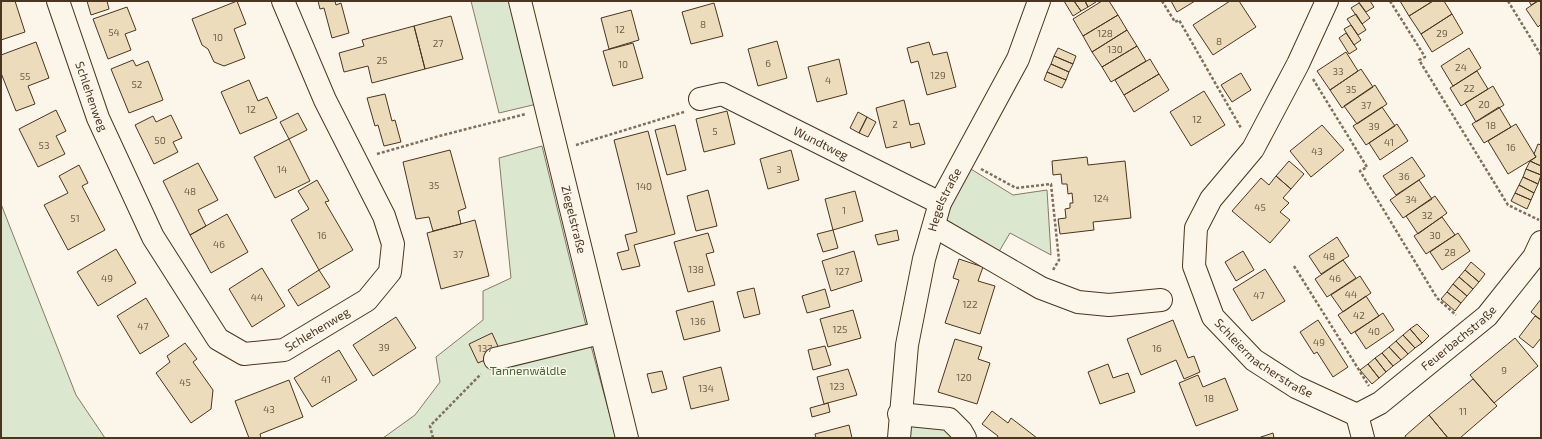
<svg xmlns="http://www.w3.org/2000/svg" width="1542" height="439" font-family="'Exo 2',sans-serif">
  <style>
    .green { fill: #dce7d0; stroke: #887966 }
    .building { fill: #ecdcbc; stroke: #4a3520 }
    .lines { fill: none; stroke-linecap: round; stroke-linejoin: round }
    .minor-casing { stroke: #4a3520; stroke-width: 24 }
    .major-casing { stroke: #4a3520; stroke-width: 24 }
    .path { stroke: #7f6f5c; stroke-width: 2.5; stroke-dasharray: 3 2; stroke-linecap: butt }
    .minor { stroke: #fbf6e9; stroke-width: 22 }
    .major { stroke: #fbf6e9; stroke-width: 22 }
    .labels { text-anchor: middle; stroke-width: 3; stroke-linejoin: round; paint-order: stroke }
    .number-label { font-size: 10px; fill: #725f47 }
    .street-label { font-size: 12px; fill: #4a3520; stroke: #fbf6e9 }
    .park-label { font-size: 12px; fill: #436837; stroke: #fbf6e9 }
  </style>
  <rect width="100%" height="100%" fill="#fbf6e9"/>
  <!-- green -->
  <path class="green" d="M 471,1 L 511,1 L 537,104 L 499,113 Z
    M 542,146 L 591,346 L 616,438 L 383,438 L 415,415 L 440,382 L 436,357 L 483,320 L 483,291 L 511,278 L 499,158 Z
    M 966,166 L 1013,195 L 1047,190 L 1051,255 L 1010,233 L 997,255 L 941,225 Z
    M 1,204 L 76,395 L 105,438 L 1,438 Z
    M 899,414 L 949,419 L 965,438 L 899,438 Z"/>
  <!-- building -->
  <path class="building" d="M 1,1 L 15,1 L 25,32 L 1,40 Z
    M 87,1 L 107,1 L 109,9 L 91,15 Z
    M 237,1 L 246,24 L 234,29 L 245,58 L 224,66 L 214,62 L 208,49 L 202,45 L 192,19 Z
    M 318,1 L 335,1 L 336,5 L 341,3 L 349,33 L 332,38 L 324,8 L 320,9 Z
    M 1064,1 L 1074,1 L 1081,11 L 1073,16 Z
    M 1074,1 L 1085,1 L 1088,7 L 1081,11 Z
    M 1085,1 L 1095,1 L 1096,2 L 1088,7 Z
    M 1102,1 L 1109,1 L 1118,15 L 1083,36 L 1073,19 Z
    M 1171,1 L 1195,1 L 1177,12 Z
    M 1230,1 L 1239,1 L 1256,27 L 1213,55 L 1193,25 Z
    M 1358,1 L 1370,1 L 1374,7 L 1366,12 Z
    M 1400,1 L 1433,1 L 1409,16 Z
    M 1433,1 L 1444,1 L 1452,14 L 1421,34 L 1409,16 Z
    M 1529,1 L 1538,1 L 1531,5 Z
    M 1538,1 L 1541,1 L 1541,24 L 1538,27 L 1526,9 Z
    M 714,3 L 723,36 L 691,44 L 682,12 Z
    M 1359,3 L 1370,18 L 1362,24 L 1351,8 Z
    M 127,7 L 136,30 L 125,34 L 131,50 L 108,59 L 93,19 Z
    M 631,10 L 639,40 L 609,49 L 601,18 Z
    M 1356,14 L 1366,30 L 1358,35 L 1347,19 Z
    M 1452,14 L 1463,33 L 1432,52 L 1421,34 Z
    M 1118,15 L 1127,30 L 1092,52 L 1083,36 Z
    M 451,16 L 463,59 L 425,69 L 414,26 Z
    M 1351,25 L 1361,40 L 1354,45 L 1344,29 Z
    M 414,26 L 425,69 L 372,83 L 368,66 L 344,72 L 339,53 L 364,46 L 362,40 Z
    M 1127,30 L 1137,46 L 1102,67 L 1092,52 Z
    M 1346,33 L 1357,49 L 1349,54 L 1339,38 Z
    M 777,41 L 787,78 L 758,86 L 748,49 Z
    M 36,42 L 49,78 L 28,86 L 35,104 L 16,111 L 1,73 L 1,55 Z
    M 929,42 L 933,55 L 947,52 L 956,87 L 927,95 L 918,61 L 911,63 L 907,48 Z
    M 633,43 L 643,78 L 613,86 L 603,51 Z
    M 1137,46 L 1146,61 L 1111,82 L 1102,67 Z
    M 1058,48 L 1076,56 L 1073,64 L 1054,56 Z
    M 1469,48 L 1481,68 L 1453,86 L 1441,66 Z
    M 1346,52 L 1358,71 L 1330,90 L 1317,71 Z
    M 1054,56 L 1073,64 L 1069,72 L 1051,64 Z
    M 839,59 L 847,94 L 817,102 L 808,67 Z
    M 1150,59 L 1159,74 L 1124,95 L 1115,80 Z
    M 133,60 L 136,66 L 148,61 L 163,100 L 129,113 L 111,69 Z
    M 1051,64 L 1069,72 L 1066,80 L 1047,72 Z
    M 1361,69 L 1373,87 L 1342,108 L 1330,90 Z
    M 1477,71 L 1488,89 L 1461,106 L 1450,88 Z
    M 1047,72 L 1066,80 L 1062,88 L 1044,80 Z
    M 1241,73 L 1251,90 L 1232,102 L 1221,85 Z
    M 1159,74 L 1169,90 L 1134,112 L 1124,95 Z
    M 249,80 L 258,101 L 267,97 L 277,118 L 240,134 L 221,92 Z
    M 1375,85 L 1387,104 L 1357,124 L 1344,106 Z
    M 1493,86 L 1504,105 L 1476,122 L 1465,103 Z
    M 1204,91 L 1225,125 L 1191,146 L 1170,112 Z
    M 385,94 L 392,121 L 395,120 L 401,142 L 384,146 L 378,125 L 375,126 L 367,98 Z
    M 904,100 L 910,125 L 919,123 L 925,144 L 911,148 L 910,142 L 886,148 L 876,108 Z
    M 1382,107 L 1395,126 L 1366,145 L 1353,126 Z
    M 1499,107 L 1511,127 L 1484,143 L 1472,124 Z
    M 56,110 L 66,131 L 56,136 L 65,154 L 38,167 L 19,129 Z
    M 727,111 L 735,144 L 704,152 L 696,119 Z
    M 858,112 L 867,117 L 859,133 L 850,128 Z
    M 298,113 L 307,130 L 289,139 L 280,122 Z
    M 171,115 L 182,138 L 173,142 L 178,152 L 154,164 L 135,125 L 153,116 L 156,122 Z
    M 867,117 L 876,122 L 868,137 L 859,133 Z
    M 1397,124 L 1408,141 L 1380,160 L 1369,143 Z
    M 1516,124 L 1536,157 L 1508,174 L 1488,141 Z
    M 675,125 L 686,170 L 667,175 L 655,130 Z
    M 1322,125 L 1344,150 L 1311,177 L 1290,151 Z
    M 648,131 L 675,234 L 634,245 L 640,266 L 622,270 L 617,253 L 629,250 L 625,235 L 637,232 L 614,140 Z
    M 289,139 L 310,181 L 275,198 L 254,157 Z
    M 1538,144 L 1541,145 L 1541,166 L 1530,161 L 1536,157 L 1534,154 Z
    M 450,150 L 466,208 L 458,211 L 461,224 L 433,231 L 429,217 L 416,219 L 403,162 Z
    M 791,150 L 799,180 L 768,189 L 760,159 Z
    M 1087,157 L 1088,165 L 1125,161 L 1131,218 L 1093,222 L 1094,230 L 1060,234 L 1058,219 L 1066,218 L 1065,209 L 1070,208 L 1070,203 L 1073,203 L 1072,193 L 1068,194 L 1067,184 L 1062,184 L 1061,174 L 1053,175 L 1052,161 Z
    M 1412,157 L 1425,176 L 1396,195 L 1383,176 Z
    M 1289,161 L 1304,174 L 1291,189 L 1276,176 Z
    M 1530,161 L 1541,166 L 1541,175 L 1526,169 Z
    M 198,163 L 218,200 L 198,210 L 206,226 L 190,235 L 163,181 Z
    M 79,165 L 88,183 L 82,186 L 105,230 L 68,250 L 44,205 L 68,193 L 59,176 Z
    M 1526,169 L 1541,175 L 1538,184 L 1523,177 Z
    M 1276,176 L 1291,189 L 1283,198 L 1289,203 L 1280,212 L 1290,220 L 1270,243 L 1232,211 L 1261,178 L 1269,185 Z
    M 1523,177 L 1538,184 L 1534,193 L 1519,185 Z
    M 317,180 L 329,201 L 325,202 L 353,250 L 319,270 L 291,220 L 309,209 L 298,191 Z
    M 1419,180 L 1432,199 L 1403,218 L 1390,200 Z
    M 1519,185 L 1534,193 L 1531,200 L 1515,193 Z
    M 708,190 L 717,226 L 696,231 L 687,196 Z
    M 855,191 L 863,221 L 833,230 L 825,199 Z
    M 1515,193 L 1531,200 L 1527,209 L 1511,201 Z
    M 1435,196 L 1447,213 L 1418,234 L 1406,216 Z
    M 227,214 L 248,252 L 211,273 L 190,235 Z
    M 1442,217 L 1455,235 L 1426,254 L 1414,236 Z
    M 475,220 L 489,276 L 441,289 L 427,233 Z
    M 833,230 L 838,248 L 823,252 L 817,234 Z
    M 897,230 L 899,240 L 878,245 L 875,235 Z
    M 708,233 L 714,252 L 706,254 L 715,285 L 688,292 L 674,242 Z
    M 1458,233 L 1470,251 L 1442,270 L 1430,252 Z
    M 1337,237 L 1349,256 L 1321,274 L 1309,256 Z
    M 116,249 L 136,283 L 98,306 L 77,272 Z
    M 854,251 L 862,281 L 831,291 L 822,261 Z
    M 1243,251 L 1254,270 L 1236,281 L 1225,262 Z
    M 959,259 L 983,267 L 978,281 L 995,286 L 980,334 L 945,323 L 959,280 L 953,278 Z
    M 1343,260 L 1356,278 L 1327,297 L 1315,279 Z
    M 1471,262 L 1485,274 L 1479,282 L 1465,270 Z
    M 262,268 L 285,306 L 252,327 L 229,289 Z
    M 1265,269 L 1285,301 L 1252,321 L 1233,289 Z
    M 319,270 L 330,287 L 298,306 L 288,290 Z
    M 1465,270 L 1479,282 L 1473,289 L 1459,277 Z
    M 1360,276 L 1371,293 L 1343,312 L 1331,295 Z
    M 1459,277 L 1473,289 L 1467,296 L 1453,284 Z
    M 1453,284 L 1467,296 L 1461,303 L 1447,292 Z
    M 754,288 L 760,314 L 744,318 L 737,292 Z
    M 825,289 L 830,307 L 807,313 L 802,296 Z
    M 1447,292 L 1461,303 L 1455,311 L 1441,299 Z
    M 1366,296 L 1379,316 L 1351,334 L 1338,315 Z
    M 146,298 L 169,336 L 140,354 L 117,316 Z
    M 1541,299 L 1541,320 L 1531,312 Z
    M 713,301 L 720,331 L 684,340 L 676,311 Z
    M 853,310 L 861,338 L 828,347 L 820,319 Z
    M 1383,313 L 1394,330 L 1366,349 L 1355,332 Z
    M 1535,316 L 1541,320 L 1541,338 L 1533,348 L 1519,337 Z
    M 396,317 L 416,348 L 373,376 L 353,345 Z
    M 1173,320 L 1188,358 L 1194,356 L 1200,372 L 1184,379 L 1176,360 L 1141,375 L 1127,339 Z
    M 1318,320 L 1348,367 L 1333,377 L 1317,352 L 1314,354 L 1300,332 Z
    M 1417,324 L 1429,336 L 1422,343 L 1410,329 Z
    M 1410,329 L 1422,343 L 1415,348 L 1403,335 Z
    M 492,333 L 501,353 L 478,363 L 469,344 Z
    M 1403,335 L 1415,348 L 1408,354 L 1396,341 Z
    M 1515,338 L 1538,366 L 1494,403 L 1470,375 Z
    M 955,339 L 982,347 L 978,359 L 990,363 L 977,404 L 938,392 Z
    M 1396,341 L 1408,354 L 1401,360 L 1389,347 Z
    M 185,343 L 197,359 L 193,362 L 213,390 L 211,409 L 191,423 L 156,373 L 170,362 L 167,356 Z
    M 825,346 L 831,365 L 813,370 L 808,350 Z
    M 1389,347 L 1401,360 L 1393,366 L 1382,353 Z
    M 339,350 L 357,380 L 312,407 L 294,378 Z
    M 1382,353 L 1393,366 L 1386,372 L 1375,358 Z
    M 1375,358 L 1386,372 L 1379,378 L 1368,364 Z
    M 1108,364 L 1113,378 L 1128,373 L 1135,392 L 1100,404 L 1088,372 Z
    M 1368,364 L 1379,378 L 1372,384 L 1360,370 Z
    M 721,367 L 729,400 L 691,409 L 683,377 Z
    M 848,369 L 857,395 L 824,404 L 817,377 Z
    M 662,371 L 667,389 L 652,393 L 647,374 Z
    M 1198,375 L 1203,387 L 1225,378 L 1238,410 L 1196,426 L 1179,383 Z
    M 1473,379 L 1497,406 L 1460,438 L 1448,438 L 1429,415 Z
    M 289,380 L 303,417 L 260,434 L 261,438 L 249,438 L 235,401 Z
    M 828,403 L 830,412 L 812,417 L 810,408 Z
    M 992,411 L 1008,423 L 1011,418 L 1037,438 L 997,438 L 998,436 L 982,424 Z
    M 1429,415 L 1448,438 L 1406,438 L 1405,436 Z
    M 849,425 L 852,438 L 816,438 L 815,434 Z
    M 1273,433 L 1274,438 L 1258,438 Z"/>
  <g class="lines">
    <!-- minor casing -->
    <g class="minor-casing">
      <g id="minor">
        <path id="s1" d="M 58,1 L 98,118 L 153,237 L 218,339 L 244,354 L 284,350 L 367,300 L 390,272 L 393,244 L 384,216 L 325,100 L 283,1"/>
        <path id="s2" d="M 1327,1 L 1298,64 L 1253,149 L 1211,199 L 1196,228 L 1194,266 L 1213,317 L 1254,360 L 1296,387 L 1357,415"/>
        <path id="s3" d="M 700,99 L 722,94 L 940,203"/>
        <path d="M 934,226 L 1041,288 L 1078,302 L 1109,305 L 1161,300"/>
        <path d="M 495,359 L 600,333"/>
        <path d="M 899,414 L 949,419 L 961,431 L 965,438"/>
        <path id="s4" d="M 1357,415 L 1380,403 L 1487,316 L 1534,257 L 1541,242"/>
        <path d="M 1357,415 L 1363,438"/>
        <path id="s5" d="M 899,438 L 907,345 L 924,259 L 940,203 L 1018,59 L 1039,1"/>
      </g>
    </g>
    <!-- major casing -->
    <g class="major-casing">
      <g id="major">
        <path id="s6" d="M 520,1 L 627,438"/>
      </g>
    </g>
    <!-- path -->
    <path class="path" d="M 1162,1 L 1175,22 L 1179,20 L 1241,128
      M 1390,1 L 1425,57 L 1419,60 L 1508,205 L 1539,220
      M 1508,1 L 1541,55
      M 1313,79 L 1367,167 L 1360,171 L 1437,298 L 1456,315
      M 576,145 L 684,112
      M 377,154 L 443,135 L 526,114
      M 981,169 L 1016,188 L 1051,184 L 1059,260 L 1053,270
      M 1294,266 L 1369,386
      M 433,438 L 430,426 L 481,374"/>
    <!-- minor -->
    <use href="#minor" class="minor"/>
    <!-- major -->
    <use href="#major" class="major"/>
  </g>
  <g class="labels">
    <!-- number labels -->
    <g class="number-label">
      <text x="703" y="28">8</text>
      <text x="620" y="33">12</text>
      <text x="114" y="36">54</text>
      <text x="1105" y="37">128</text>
      <text x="1442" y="37">29</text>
      <text x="218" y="41">10</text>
      <text x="1219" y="45">8</text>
      <text x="438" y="47">27</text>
      <text x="1115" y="53">130</text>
      <text x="382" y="64">25</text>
      <text x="768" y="67">6</text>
      <text x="623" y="68">10</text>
      <text x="1461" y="71">24</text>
      <text x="1338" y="75">33</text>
      <text x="938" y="79">129</text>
      <text x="25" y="80">55</text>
      <text x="828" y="84">4</text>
      <text x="137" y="88">52</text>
      <text x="1469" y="92">22</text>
      <text x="1351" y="93">35</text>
      <text x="1484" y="108">20</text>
      <text x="1366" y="109">37</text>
      <text x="251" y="113">12</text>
      <text x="1197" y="123">12</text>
      <text x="895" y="128">2</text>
      <text x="1491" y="129">18</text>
      <text x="1374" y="130">39</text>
      <text x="715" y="135">5</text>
      <text x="160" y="144">50</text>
      <text x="1389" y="146">41</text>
      <text x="44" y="149">53</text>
      <text x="1511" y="151">16</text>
      <text x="1317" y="155">43</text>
      <text x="282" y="173">14</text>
      <text x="779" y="173">3</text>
      <text x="1404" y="180">36</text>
      <text x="434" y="189">35</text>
      <text x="644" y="190">140</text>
      <text x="190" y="195">48</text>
      <text x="1101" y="202">124</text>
      <text x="1411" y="203">34</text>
      <text x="1260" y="211">45</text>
      <text x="844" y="214">1</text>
      <text x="1427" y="219">32</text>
      <text x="75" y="222">51</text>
      <text x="322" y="239">16</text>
      <text x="1435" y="239">30</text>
      <text x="219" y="248">46</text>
      <text x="1450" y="256">28</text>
      <text x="458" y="258">37</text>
      <text x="1329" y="260">48</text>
      <text x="696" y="273">138</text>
      <text x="842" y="275">127</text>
      <text x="107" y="282">49</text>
      <text x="1335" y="282">46</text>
      <text x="1351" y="298">44</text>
      <text x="1259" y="299">47</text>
      <text x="257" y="301">44</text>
      <text x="970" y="308">122</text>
      <text x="1359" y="319">42</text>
      <text x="698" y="325">136</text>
      <text x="143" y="330">47</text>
      <text x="840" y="333">125</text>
      <text x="1374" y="335">40</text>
      <text x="1319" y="346">49</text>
      <text x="384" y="351">39</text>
      <text x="485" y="352">137</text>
      <text x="1157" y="352">16</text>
      <text x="1504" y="374">9</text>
      <text x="964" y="381">120</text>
      <text x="326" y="383">41</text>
      <text x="185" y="386">45</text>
      <text x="837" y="390">123</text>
      <text x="706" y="392">134</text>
      <text x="1209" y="402">18</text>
      <text x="269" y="413">43</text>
      <text x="1463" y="415">11</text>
    </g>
    <!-- street labels -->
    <g class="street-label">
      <text dy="4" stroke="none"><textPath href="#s1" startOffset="101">Schlehenweg</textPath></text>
      <text dy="4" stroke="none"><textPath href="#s3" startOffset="133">Wundtweg</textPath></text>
      <text dy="4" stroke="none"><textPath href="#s5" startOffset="244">Hegelstraße</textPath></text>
      <text dy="4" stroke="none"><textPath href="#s6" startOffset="225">Ziegelstraße</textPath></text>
      <text dy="4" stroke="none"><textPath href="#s1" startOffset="485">Schlehenweg</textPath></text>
      <text dy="4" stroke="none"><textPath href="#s4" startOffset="128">Feuerbachstraße</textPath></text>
      <text dy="4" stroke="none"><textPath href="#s2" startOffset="422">Schleiermacherstraße</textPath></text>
    </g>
    <!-- park labels -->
    <g class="park-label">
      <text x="528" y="375">Tannenwäldle</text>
    </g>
  </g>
  <!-- border -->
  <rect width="1542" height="439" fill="none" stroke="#4a3520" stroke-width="4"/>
</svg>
